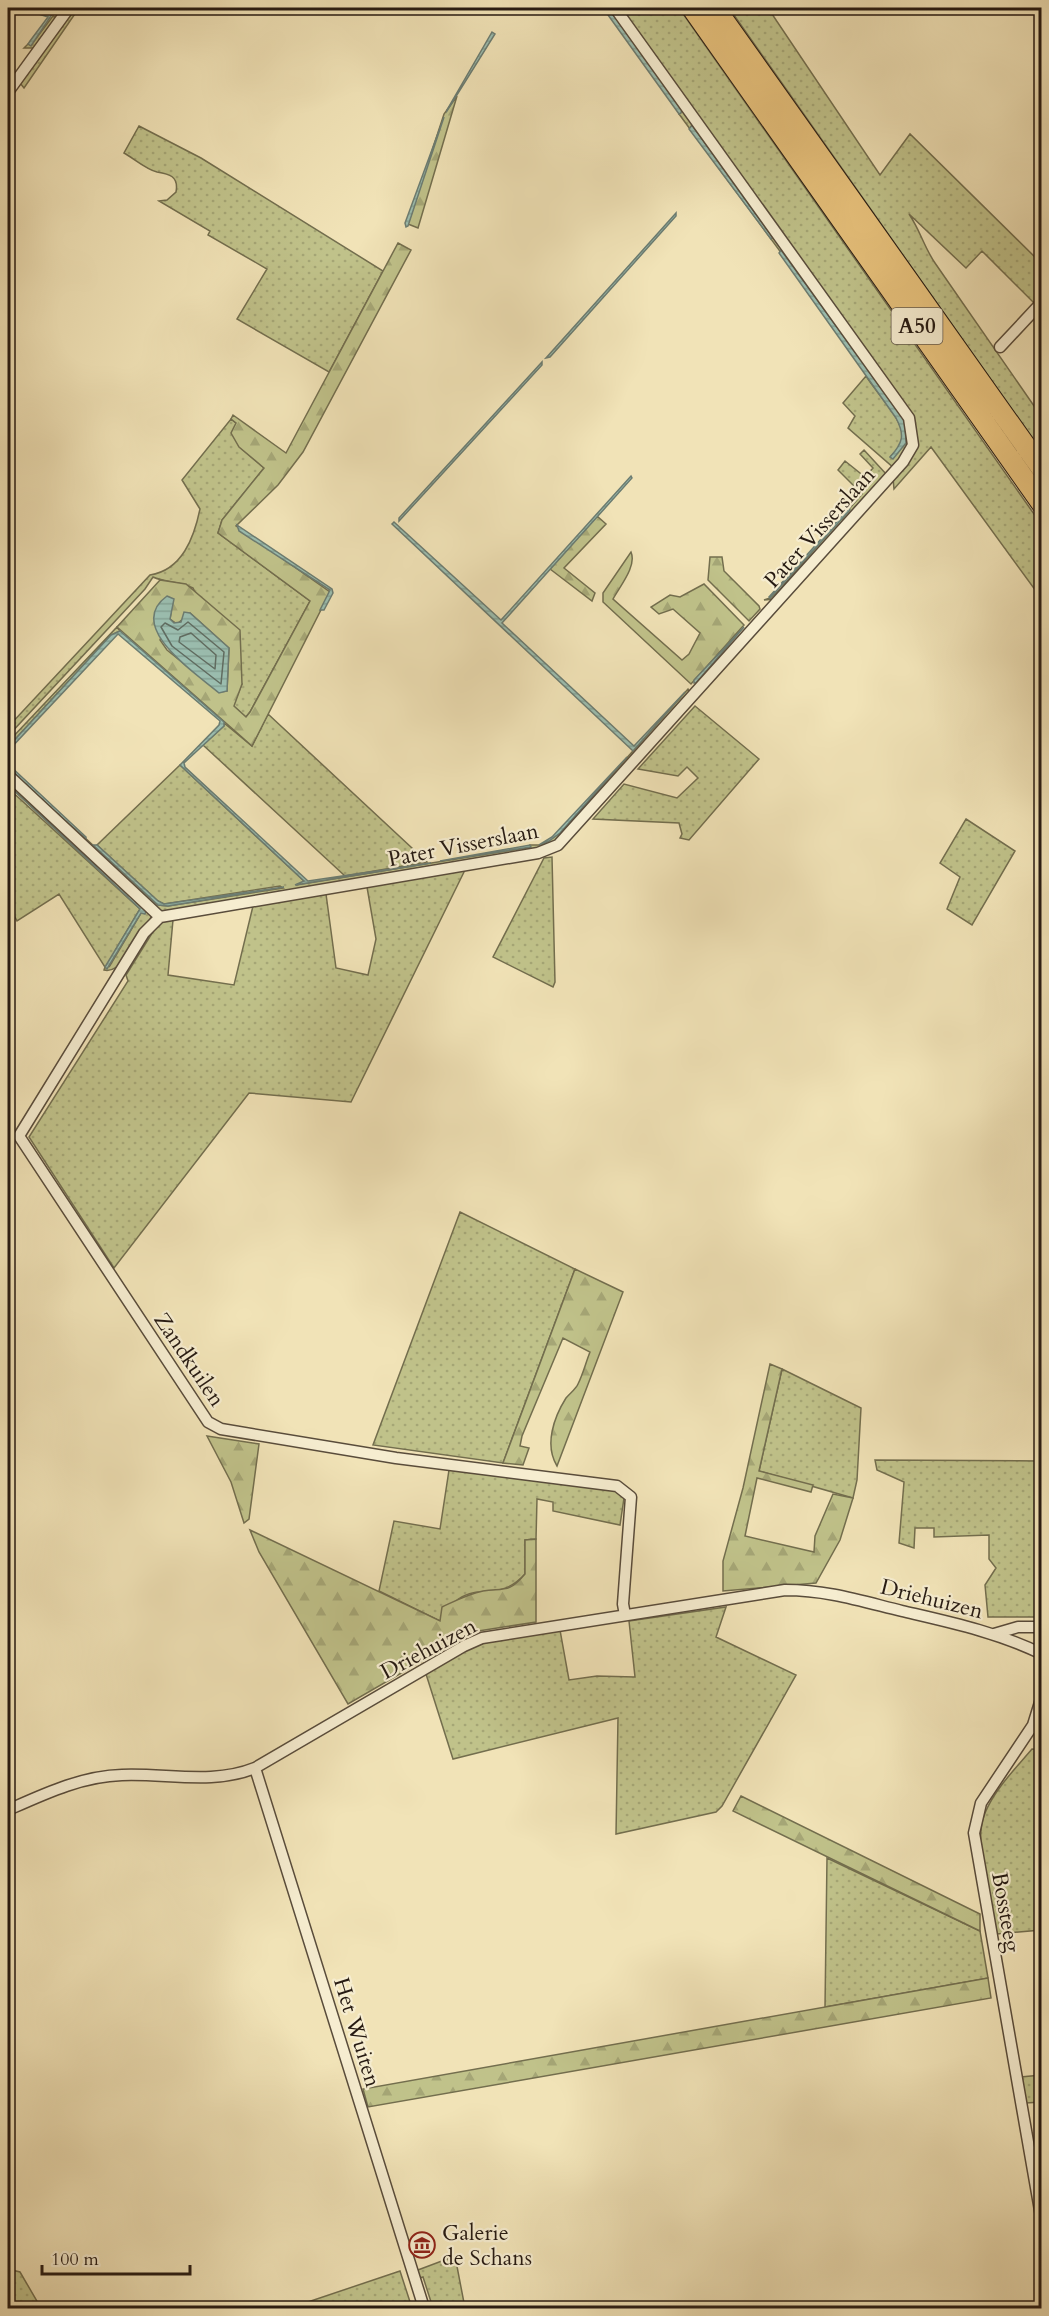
<svg xmlns="http://www.w3.org/2000/svg" width="1049" height="2316" font-family="Cardo,serif">
  <style>
    .grass { fill: url(#grass-dots); stroke: #736e4e; stroke-width: 1.5 }
    .forest { fill: url(#forest-firs); stroke: #736e4e; stroke-width: 1.5; fill-rule: evenodd }
    .water { fill: url(#water-rules); stroke: #6c7c71; stroke-width: 1.5 }
    .lines { fill: none; stroke-linecap: round; stroke-linejoin: round }
    .shore { stroke: #606c61; stroke-width: 1.5 }
    .street-casing { stroke: #594c3b; stroke-width: 13 }
    .highway-casing { stroke: #261a12; stroke-width: 22 }
    .street { stroke: #f6edd0; stroke-width: 10 }
    .highway { stroke: #e8c27c; stroke-width: 20 }
    .labels { text-anchor: middle; stroke-width: 4.5; stroke-linejoin: round; paint-order: stroke }
    .shield { fill: #f6edd0; stroke: #64594b; stroke-width: 1.5 }
    .shield-label { font-size: 21px; font-weight: bold; fill: #261a12 }
    .street-label { font-size: 22px; fill: #261a12; stroke: #f6edd0 }
    .poi-label { font-size: 22px; fill: #261a12; stroke: #f6edd0; text-anchor: start }
  </style>
  <defs>
    <pattern id="grass-dots" width="8" height="8" patternUnits="userSpaceOnUse" patternTransform="scale(1.5)"><rect width="8" height="8" fill="#c0c28a"/><path d="M2 2h.1M6 6h.1" fill="none" stroke="#a5a676" stroke-width="1.8" stroke-linecap="round"/></pattern>
    <pattern id="forest-firs" width="22" height="20" patternUnits="userSpaceOnUse" patternTransform="scale(1.5)"><rect width="22" height="20" fill="#c0c28a"/><path d="M5 1l3.5 6h-7zM16 11l3.5 6h-7z" fill="#a5a676"/></pattern>
    <pattern id="water-rules" width="6" height="5" patternUnits="userSpaceOnUse" patternTransform="scale(1.5)"><rect width="6" height="5" fill="#9bbeb0"/><path d="M0 2.5h6" fill="none" stroke="#85a396"/></pattern>
  </defs>
  <rect width="100%" height="100%" fill="#f1e3b7"/>
  <filter id="stains"><feTurbulence type="fractalNoise" baseFrequency=".00333" numOctaves="4"/><feColorMatrix values="0 0 0 0 .2 0 0 0 0 .09 0 0 0 0 .02 0 0 0 .5 -.17"/></filter>
  <radialGradient id="worn" r=".72"><stop offset=".6" stop-color="#630" stop-opacity="0"/><stop offset="1" stop-color="#630" stop-opacity=".3"/></radialGradient>
  <!-- grass -->
  <path class="grass" d="M 74,8 L 79,8 L 24,88 L 20,83 Z
    M 609,8 L 612,8 L 906,417 L 910,444 L 894,468 L 848,428 L 855,416 L 843,403 L 866,376 C 875,392 908,423 902,442 C 900,448 894,453 890,457 L 906,443 L 899,413 L 679,114 L 682,111 Z
    M 619,8 L 679,8 L 1041,524 L 1041,598 L 931,447 L 894,489 L 893,478 L 917,440 L 913,418 Z
    M 729,8 L 768,8 L 880,175 L 910,134 L 1041,263 L 1041,299 L 1036,305 L 982,251 L 966,268 L 909,214 C 920,230 924,247 935,263 L 1041,416 L 1041,451 Z
    M 53,16 L 57,18 L 35,48 L 24,48 L 28,44 L 31,45 Z
    M 139,126 L 201,158 L 383,271 L 329,372 L 237,319 L 267,269 L 208,235 L 210,231 L 159,201 L 167,200 L 176,192 C 179,176 169,174 157,172 C 147,170 133,158 124,153 Z
    M 231,419 L 236,423 L 239,446 L 264,468 L 222,520 L 218,533 L 310,601 L 250,712 L 246,717 L 233,706 L 242,684 L 193,588 C 181,581 166,583 153,577 L 145,589 L 8,736 L 8,727 L 150,575 C 182,570 194,538 200,509 L 182,480 Z
    M 864,450 L 887,475 L 776,599 L 764,600 L 770,598 L 781,588 L 862,494 L 838,470 L 845,461 L 865,477 L 873,468 L 860,454 Z
    M 117,627 L 120,631 L 111,635 L 8,747 L 8,742 Z
    M 688,689 L 690,693 L 566,834 L 546,848 L 169,912 L 160,911 L 8,773 L 8,767 L 158,905 L 168,906 L 283,888 L 280,886 L 164,904 L 158,901 L 97,845 L 180,765 L 305,882 L 296,885 L 530,847 L 530,845 L 542,845 L 560,833 Z
    M 695,706 L 759,759 L 689,840 L 680,838 L 682,834 L 679,823 L 593,819 L 624,784 L 677,798 L 698,778 L 687,767 L 678,776 L 638,769 Z
    M 268,714 L 427,862 L 345,876 L 203,745 L 224,726 L 224,723 L 252,746 Z
    M 8,779 L 152,913 L 150,920 C 141,934 122,975 104,970 L 105,967 L 59,894 L 17,921 L 15,917 L 8,922 L 8,788 L 140,909 L 115,951 L 109,967 L 141,913 L 147,912 L 8,785 Z
    M 966,819 L 1015,851 L 972,925 L 947,909 L 960,877 L 940,863 Z
    M 552,857 L 555,982 L 553,987 L 493,957 L 544,858 Z
    M 465,870 L 351,1102 L 249,1093 L 114,1268 L 29,1137 L 128,981 L 126,975 L 159,922 L 173,920 L 168,975 L 234,985 L 253,906 L 326,894 L 336,968 L 368,975 L 376,939 L 367,887 Z
    M 460,1212 L 575,1269 L 503,1463 L 373,1445 Z
    M 782,1369 L 861,1408 L 857,1480 L 853,1498 L 759,1471 Z
    M 875,1460 L 1041,1461 L 1041,1617 L 988,1617 L 985,1585 L 996,1568 L 989,1559 L 989,1535 L 934,1537 L 934,1528 L 915,1528 L 914,1548 L 899,1543 L 904,1482 L 877,1470 Z
    M 449,1470 L 618,1491 L 624,1498 L 620,1525 L 553,1511 L 553,1502 L 537,1499 L 536,1539 L 525,1540 L 525,1574 C 499,1603 476,1582 455,1602 C 449,1607 445,1615 440,1621 L 379,1591 L 394,1521 L 440,1529 Z
    M 726,1607 L 716,1637 L 796,1675 L 722,1806 L 716,1812 L 616,1834 L 618,1718 L 453,1759 L 426,1674 L 465,1650 L 484,1643 L 560,1630 L 569,1680 L 597,1676 L 635,1677 L 629,1621 Z
    M 1032,1749 L 1041,1750 L 1041,1807 L 1037,1811 L 1042,1816 L 1041,1930 L 997,1934 C 991,1902 972,1843 985,1813 C 995,1789 1015,1769 1032,1749 Z
    M 827,1858 L 980,1931 L 988,1978 L 825,2007 Z
    M 1041,2075 L 1041,2102 L 1026,2103 L 1021,2077 Z
    M 455,2256 L 465,2308 L 433,2308 L 423,2277 L 413,2280 L 410,2273 Z
    M 8,2269 L 20,2272 L 41,2308 L 8,2308 Z
    M 400,2271 L 412,2308 L 290,2308 Z"/>
  <!-- forest -->
  <path class="forest" d="M 457,96 L 418,228 L 408,224 L 444,114 Z
    M 398,243 L 411,250 L 303,452 L 278,485 L 236,526 L 330,592 L 252,746 L 117,627 L 160,580 L 186,584 L 240,630 L 242,684 L 234,706 L 246,717 L 250,712 L 310,601 L 218,533 L 222,520 L 264,468 L 239,447 L 231,433 L 236,423 L 231,419 L 233,415 L 286,453 ZM 171,613 L 170,619 L 177,624 L 190,613 L 229,648 L 227,691 L 219,692 L 167,650 L 160,640 Z
    M 597,516 L 606,524 L 564,568 L 595,593 L 592,601 L 550,569 Z
    M 631,552 C 637,566 620,586 613,599 L 682,660 L 689,654 L 700,633 L 673,609 L 659,614 L 651,607 L 670,595 L 680,597 L 704,584 L 744,625 L 691,684 L 603,602 L 603,593 Z
    M 710,557 L 722,557 L 724,571 L 759,606 L 760,609 L 749,621 L 708,580 Z
    M 575,1269 L 623,1292 L 557,1466 C 544,1445 554,1417 566,1398 C 570,1393 576,1389 578,1384 C 583,1374 586,1362 590,1352 L 563,1338 L 522,1436 L 520,1446 L 529,1448 L 523,1465 L 503,1463 Z
    M 770,1364 L 782,1369 L 759,1471 L 813,1485 L 811,1492 L 757,1478 L 745,1536 L 814,1552 L 815,1536 L 833,1494 L 853,1498 L 840,1540 L 816,1583 L 723,1591 L 723,1561 L 743,1488 Z
    M 207,1436 L 259,1444 L 249,1519 L 244,1523 L 231,1482 Z
    M 250,1530 L 440,1621 L 442,1607 C 455,1601 468,1594 483,1591 C 505,1588 509,1593 525,1574 L 525,1540 L 536,1539 L 536,1622 L 472,1632 L 348,1704 L 259,1552 Z
    M 741,1796 L 980,1914 L 980,1931 L 733,1811 Z
    M 988,1978 L 991,1998 L 368,2107 L 363,2089 Z"/>
  <!-- water -->
  <path class="water" d="M 20,8 L 37,8 L 53,13 L 31,46 L 28,44 L 30,41 L 48,17 Z
    M 603,8 L 609,8 L 682,109 L 681,113 L 679,114 Z
    M 492,32 L 495,34 L 447,111 L 447,110 Z
    M 444,117 L 408,226 L 406,227 L 405,223 Z
    M 692,125 L 773,237 L 771,239 L 689,129 Z
    M 676,213 L 676,216 L 550,357 L 546,358 Z
    M 781,250 L 905,421 L 906,443 L 893,459 L 890,457 C 903,443 905,435 896,418 L 779,253 Z
    M 542,362 L 542,365 L 399,521 L 399,518 Z
    M 631,476 L 632,478 L 502,623 L 634,746 L 685,692 L 633,751 L 392,524 L 394,522 L 501,620 Z
    M 849,508 L 850,510 L 770,598 L 769,597 Z
    M 237,525 L 332,589 L 333,593 L 324,610 L 320,610 L 330,590 L 239,531 Z
    M 167,596 L 174,599 L 170,619 L 174,623 L 181,622 L 184,612 L 190,613 L 229,648 L 227,691 L 219,693 C 197,674 124,627 167,596 Z
    M 744,627 L 696,683 L 694,683 L 694,680 Z
    M 120,631 L 224,722 L 224,726 L 184,763 L 185,767 L 308,881 L 431,863 L 295,885 L 304,881 L 180,765 L 219,725 L 220,721 L 118,634 L 8,751 L 8,747 L 111,635 Z
    M 627,757 L 560,833 L 549,841 L 539,845 L 552,837 Z
    M 8,764 L 86,837 L 86,839 L 21,781 Z
    M 8,785 L 146,911 L 145,914 L 141,913 L 107,969 L 105,967 L 140,909 Z
    M 93,845 L 97,845 L 158,901 L 164,904 L 284,887 L 168,906 L 158,905 Z
    M 530,845 L 531,847 L 440,861 Z"/>
  <g class="lines">
    <!-- shore -->
    <path class="shore" d="M 188,622 L 224,652 L 221,684 L 172,646 L 161,627 L 165,623 L 178,630 Z
      M 191,633 L 216,655 L 215,669 L 179,642 L 180,637 Z"/>
    <!-- street casing -->
    <g class="street-casing">
      <path id="street" d="M 615,8 L 909,418 L 913,445 L 903,462 L 558,845 L 538,853 L 160,917 L 144,933 L 19,1136 L 208,1422 L 221,1429 L 396,1458 L 617,1486 L 631,1497 L 623,1604 L 625,1615
        M 8,92 L 69,8
        M 1000,347 L 1042,302
        M 8,775 L 160,917
        M 994,1634 L 1018,1627 L 1042,1627
        M 1042,1696 L 1033,1725 L 981,1803 L 974,1833 L 1042,2222
        M 1033,1725 L 1042,1734
        M 255,1768 L 424,2308
        M 8,1810 C 44,1794 82,1776 122,1775 C 166,1773 213,1785 255,1768 L 464,1646 L 482,1638 L 785,1590 C 827,1590 861,1601 902,1611 C 949,1622 997,1632 1042,1654"/>
    </g>
    <!-- highway casing -->
    <g class="highway-casing">
      <path id="highway" d="M 692,8 L 1042,504
        M 715,8 L 1042,469"/>
    </g>
    <!-- street -->
    <use href="#street" class="street"/>
    <!-- highway -->
    <use href="#highway" class="highway"/>
  </g>
  <!-- icons -->
  <defs>
    <g id="museum-ring" transform="scale(1.35)"><circle r="9.5" fill="#f6edd0" stroke="#8f2418" stroke-width="1.5"/><path d="M0-6L6-3V-2H-6V-3ZM-5-1h2V3h-2ZM-1-1h2V3h-2ZM3-1h2V3H3ZM-6 4H6V6H-6Z" fill="#8f2418"/></g>
  </defs>
  <g fill-rule="evenodd">
    <use href="#museum-ring" x="422" y="2245"/>
  </g>
  <g class="labels">
    <!-- shield labels -->
    <rect class="shield" x="891.5" y="308" width="51" height="36" rx="4.5"/>
    <g class="shield-label">
      <text x="917" y="333">A50</text>
    </g>
    <!-- street labels -->
    <g class="street-label">
      <text transform="translate(819 527) rotate(-48)" y="8">Pater Visserslaan</text>
      <text transform="translate(463 844) rotate(-11)" y="8">Pater Visserslaan</text>
      <text transform="translate(190 1359) rotate(56)" y="8">Zandkuilen</text>
      <text transform="translate(932 1598) rotate(14)" y="8">Driehuizen</text>
      <text transform="translate(428 1648) rotate(-28)" y="8">Driehuizen</text>
      <text transform="translate(1007 1912) rotate(80)" y="8">Bossteeg</text>
      <text transform="translate(358 2032) rotate(73)" y="8">Het Wuiten</text>
    </g>
    <!-- poi labels -->
    <g class="poi-label">
      <text x="442" y="2240">Galerie<tspan x="442" dy="25">de Schans</tspan></text>
    </g>
  </g>
  <!-- margin -->
  <rect width="1049" height="2316" fill="none" stroke="#f1e3b7" stroke-width="30"/>
  <rect x="9" y="9" width="1031" height="2298" fill="none" stroke="#261a12" stroke-width="3"/>
  <rect x="15" y="15" width="1019" height="2286" fill="none" stroke="#261a12" stroke-width="1.5"/>
  <!-- scale -->
  <path d="M42 2265v9h148v-9" fill="none" stroke="#261a12" stroke-width="3"/>
  <text x="51" y="2265" font-size="18" fill="#261a12" stroke="#f6edd0" stroke-width="4.5" paint-order="stroke">100 m</text>
  <rect width="100%" height="100%" filter="url(#stains)"/>
  <rect width="100%" height="100%" fill="url(#worn)"/>
</svg>
